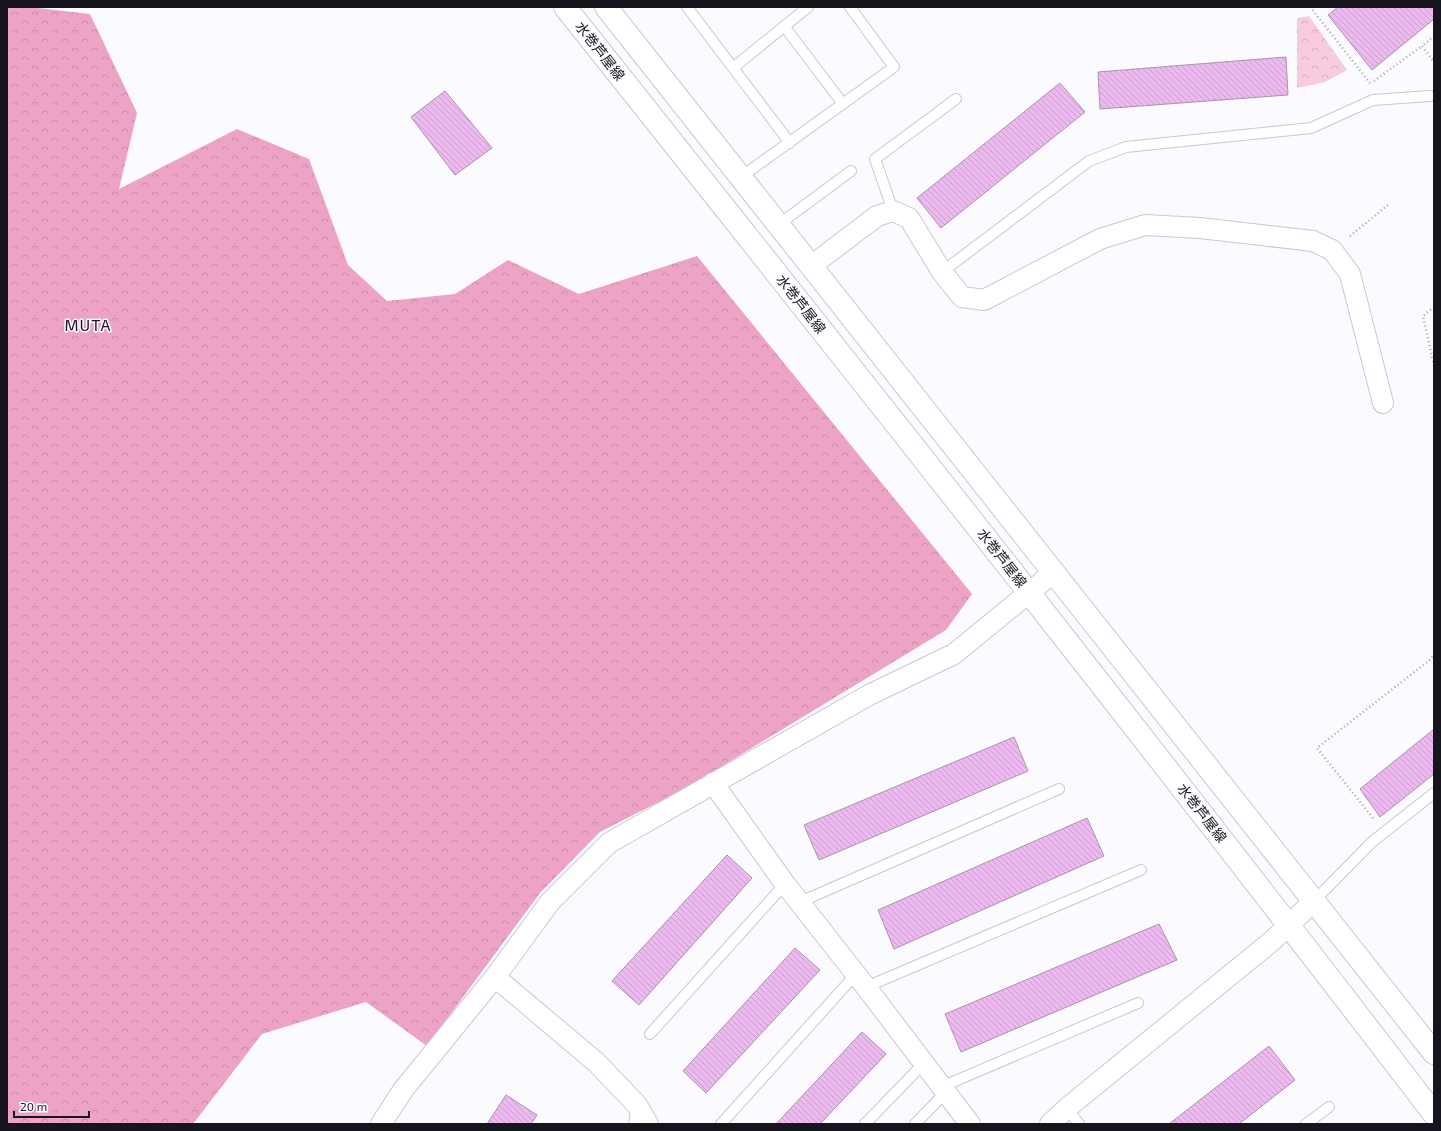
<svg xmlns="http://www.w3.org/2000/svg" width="1441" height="1131" font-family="'Exo 2','Noto Sans JP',sans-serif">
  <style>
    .forest { fill: url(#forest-crowns) }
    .park { fill: url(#park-crowns) }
    .building { fill: url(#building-back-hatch); stroke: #a695a7 }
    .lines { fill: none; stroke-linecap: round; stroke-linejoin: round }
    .lane-casing { stroke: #cbc5db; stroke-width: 12 }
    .street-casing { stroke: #cbc5db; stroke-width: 22 }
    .secondary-casing { stroke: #cbc5db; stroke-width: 24 }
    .path { stroke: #a7a6ab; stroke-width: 2.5; stroke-dasharray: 1 3; stroke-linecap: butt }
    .lane { stroke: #fff; stroke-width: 10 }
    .street { stroke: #fff; stroke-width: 20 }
    .secondary { stroke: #fff; stroke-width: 22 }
    .labels { text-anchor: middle; stroke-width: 3; stroke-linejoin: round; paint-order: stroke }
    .street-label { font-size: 14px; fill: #16141c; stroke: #fbfafe }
    .quarter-label { font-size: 16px; letter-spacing: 1px; fill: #16141c; stroke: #fbfafe }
  </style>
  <defs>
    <pattern id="forest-crowns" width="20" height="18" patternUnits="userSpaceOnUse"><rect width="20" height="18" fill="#eda3c5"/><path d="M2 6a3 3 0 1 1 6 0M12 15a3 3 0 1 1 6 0" fill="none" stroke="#ca8ba9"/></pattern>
    <pattern id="park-crowns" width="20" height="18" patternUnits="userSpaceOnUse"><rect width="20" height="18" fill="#f9cbdf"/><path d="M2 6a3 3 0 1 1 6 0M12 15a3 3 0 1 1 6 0" fill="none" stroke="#d5adbf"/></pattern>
    <pattern id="building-back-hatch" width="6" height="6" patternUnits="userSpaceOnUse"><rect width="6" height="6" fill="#eeb8f1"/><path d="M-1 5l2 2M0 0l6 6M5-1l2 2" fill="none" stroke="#cb9dce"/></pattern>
  </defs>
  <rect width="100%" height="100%" fill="#fbfafe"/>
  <!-- forest -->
  <path class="forest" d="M 7,7 L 29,7 L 90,14 L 137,113 L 119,189 L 237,129 L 309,159 L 348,265 L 387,301 L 455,294 L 508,260 L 579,294 L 697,256 L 972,594 L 946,630 L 686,788 L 600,832 L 540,893 L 427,1046 L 366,1002 L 262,1034 L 193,1124 L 7,1124 Z"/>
  <!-- park -->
  <path class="park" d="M 1309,16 L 1347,70 L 1325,82 L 1297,88 L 1297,18 Z"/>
  <!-- building -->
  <path class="building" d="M 1338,7 L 1434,7 L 1434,19 L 1372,70 L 1328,15 Z
    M 1286,57 L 1288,95 L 1100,109 L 1098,72 Z
    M 1060,83 L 1085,112 L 941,228 L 917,198 Z
    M 445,91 L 492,148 L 455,175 L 411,117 Z
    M 1434,729 L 1434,774 L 1380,817 L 1360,789 Z
    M 1014,737 L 1028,771 L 819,860 L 804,825 Z
    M 1087,818 L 1104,856 L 894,949 L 878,910 Z
    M 727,855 L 752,878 L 639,1005 L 612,981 Z
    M 1159,924 L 1177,960 L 961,1052 L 945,1014 Z
    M 795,948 L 820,970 L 706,1093 L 683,1071 Z
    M 862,1032 L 886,1054 L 820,1124 L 776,1124 Z
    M 1269,1046 L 1295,1080 L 1239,1124 L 1169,1124 Z
    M 506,1095 L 537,1115 L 531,1124 L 487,1124 Z"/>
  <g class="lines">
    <!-- lane casing -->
    <g class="lane-casing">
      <path id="lane" d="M 687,7 L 790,143
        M 784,26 L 843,104
        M 733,68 L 808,7
        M 741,177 L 894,67 L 850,7
        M 893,211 L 875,159 L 956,99
        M 778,225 L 851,171
        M 942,272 L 1089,161 L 1126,147 L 1311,128 L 1373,100 L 1430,96
        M 800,902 L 1059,789
        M 1313,902 L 1372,842 L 1434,793
        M 866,987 L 1141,870
        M 650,1034 L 785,884
        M 941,1087 L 1138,1003
        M 1067,1108 L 1079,1124
        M 634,1124 L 637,1107
        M 721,1124 L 856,974
        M 865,1124 L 924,1063
        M 915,1124 L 946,1092
        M 1306,1124 L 1329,1107"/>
    </g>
    <!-- street casing -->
    <g class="street-casing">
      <path id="street" d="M 811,266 L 877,216 L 893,211 L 909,218 L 942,272 L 962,297 L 984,300 L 1100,239 L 1145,225 L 1200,228 L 1313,241 L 1332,250 L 1350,274 L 1383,403
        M 713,783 L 785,884 L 866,987 L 970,1124
        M 495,977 L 597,1063 L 637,1105 L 648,1124
        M 381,1124 L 403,1090 L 495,977 L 550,902 L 609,843 L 869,695 L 954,654 L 1053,573
        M 1050,1124 L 1067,1108 L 1272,941 L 1313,902"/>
    </g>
    <!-- secondary casing -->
    <g class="secondary-casing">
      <path id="secondary" d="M 565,7 C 857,374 1149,742 1434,1114
        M 606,7 L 1434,1053"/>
    </g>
    <!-- path -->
    <path class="path" d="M 1312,7 L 1311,8 L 1370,83
      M 1434,36 L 1422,46 L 1434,62
      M 1374,81 L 1422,46
      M 1350,236 L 1388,205
      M 1434,307 L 1423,316 L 1434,366
      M 1373,818 L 1317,748 L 1431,659 L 1434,654"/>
    <!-- lane -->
    <use href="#lane" class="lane"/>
    <!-- street -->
    <use href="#street" class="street"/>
    <!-- secondary -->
    <use href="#secondary" class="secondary"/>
  </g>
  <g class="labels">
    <!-- street labels -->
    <g class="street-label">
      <text transform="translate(600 51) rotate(52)" y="5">水巻芦屋線</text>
      <text transform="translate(801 304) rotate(52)" y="5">水巻芦屋線</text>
      <text transform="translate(1002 558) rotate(52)" y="5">水巻芦屋線</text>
      <text transform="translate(1202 813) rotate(52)" y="5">水巻芦屋線</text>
    </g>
    <!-- quarter labels -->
    <g class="quarter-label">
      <text x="88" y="331">MUTA</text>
    </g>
  </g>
  <!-- border -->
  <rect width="1441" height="1131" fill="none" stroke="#16141c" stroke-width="16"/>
  <!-- scale -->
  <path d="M14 1111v6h75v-6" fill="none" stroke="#16141c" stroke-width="2"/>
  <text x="20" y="1111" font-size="12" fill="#16141c" stroke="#fbfafe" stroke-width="3" paint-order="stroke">20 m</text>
</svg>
